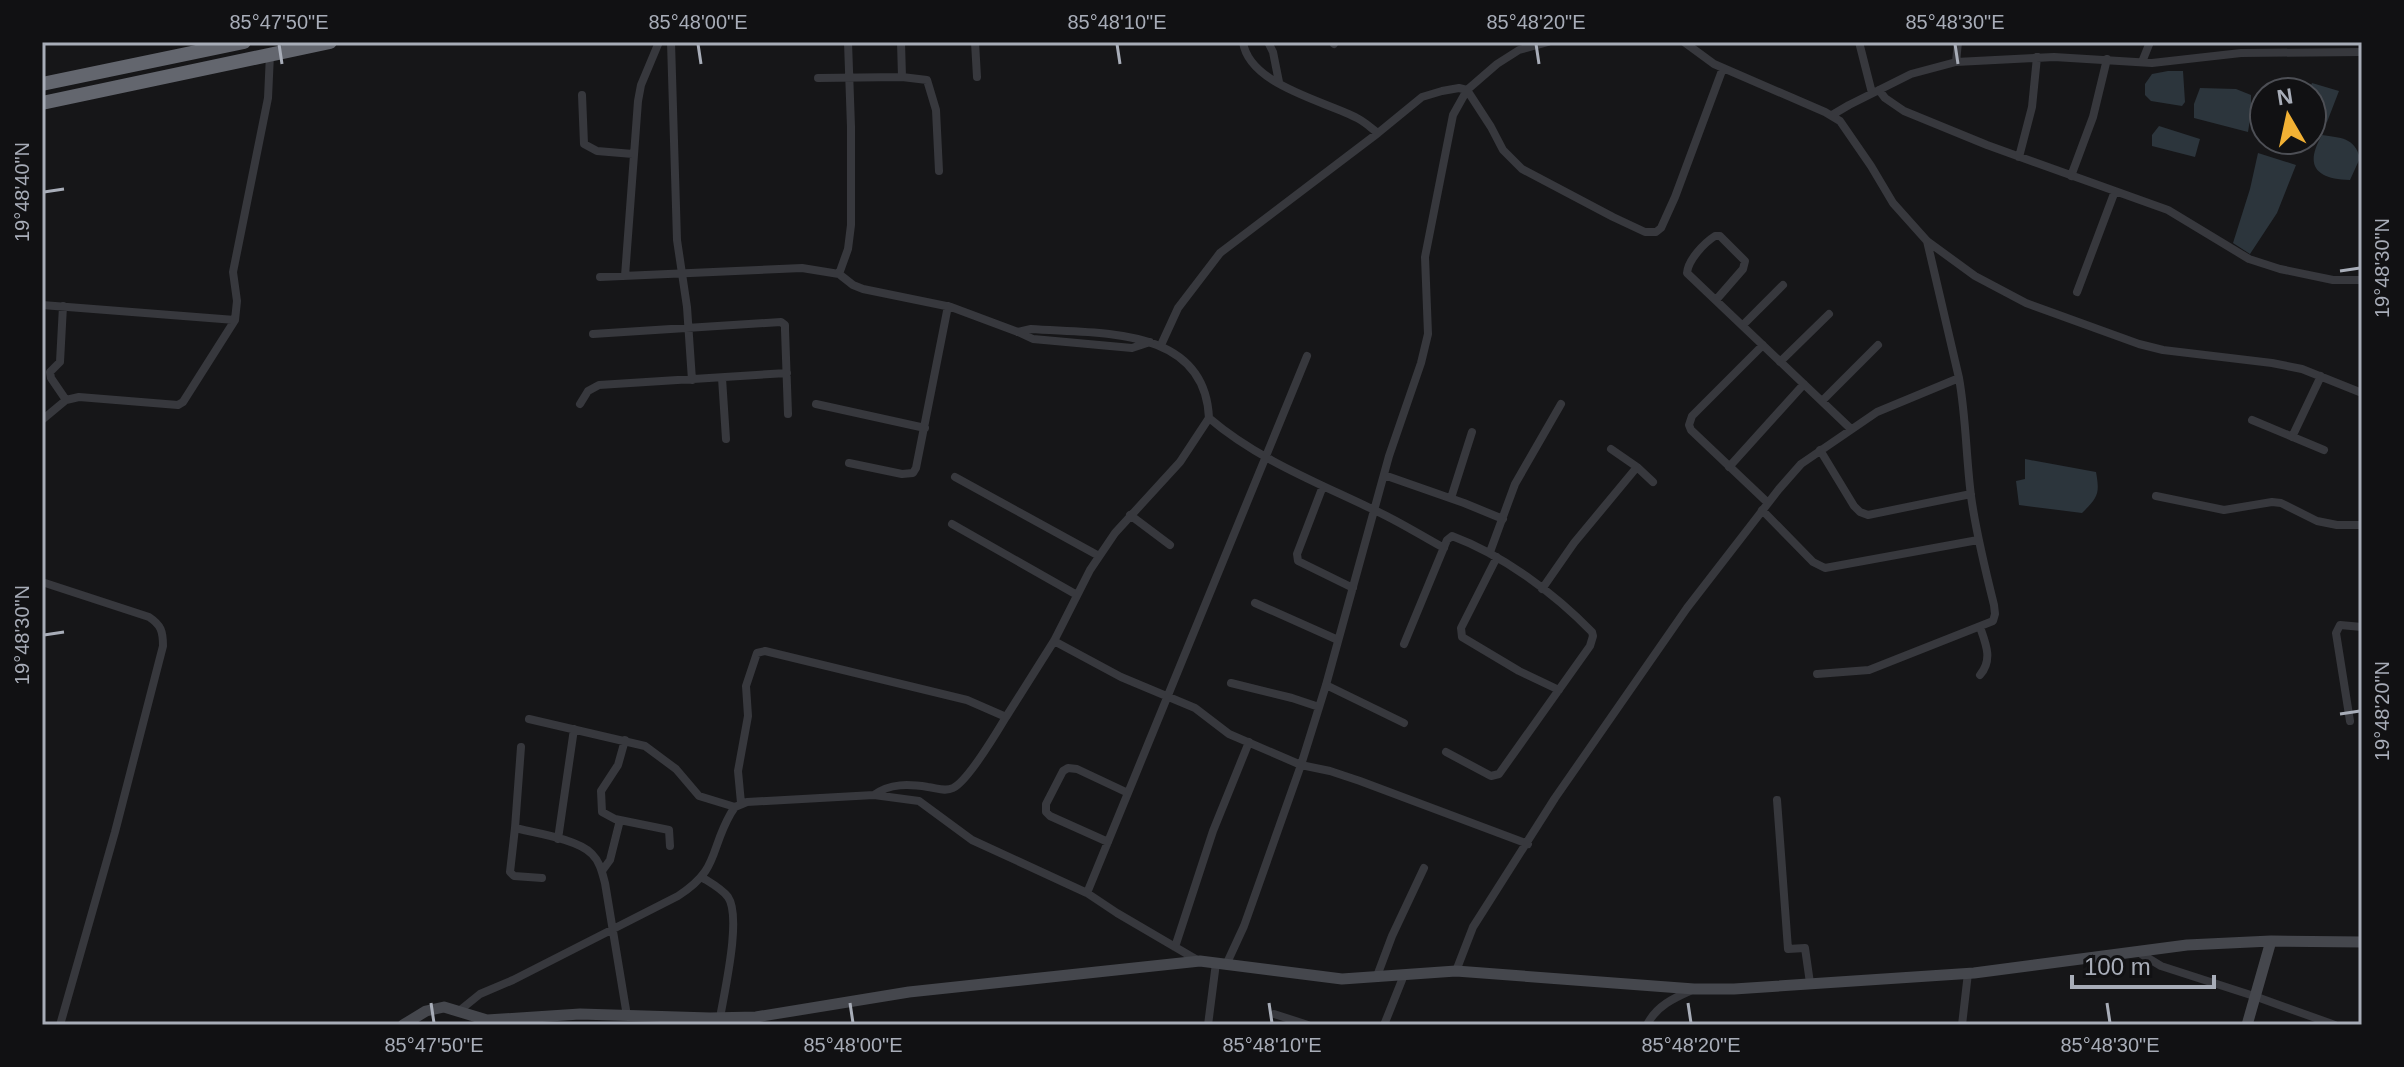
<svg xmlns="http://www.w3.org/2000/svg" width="2404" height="1067" font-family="Helvetica,sans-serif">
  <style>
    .water { fill: #2c353c }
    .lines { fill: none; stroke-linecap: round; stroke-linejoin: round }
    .street { stroke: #37383d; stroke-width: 8 }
    .secondary { stroke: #45474d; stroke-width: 11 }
    .highway { stroke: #63666e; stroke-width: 14 }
    .ticks { fill: none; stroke: #a8adb8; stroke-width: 3 }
    .neatline { fill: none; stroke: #a8adb8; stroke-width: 3 }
    .ticks-label { font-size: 20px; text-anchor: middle; fill: #a8adb8 }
  </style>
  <rect width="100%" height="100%" fill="#161618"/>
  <!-- water -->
  <path class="water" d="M 2168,71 L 2183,71 L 2185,102 L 2182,106 L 2151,101 L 2145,95 L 2145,84 L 2152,74 Z
    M 2312,83 L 2339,91 L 2327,122 L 2312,116 L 2312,92 L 2308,92 Z
    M 2200,88 L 2236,89 L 2251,95 L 2251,113 L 2248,132 L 2194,118 L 2194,104 Z
    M 2159,126 L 2200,139 L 2195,157 L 2152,146 L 2152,135 Z
    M 2322,135 C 2341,138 2354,137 2360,158 L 2350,180 C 2316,179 2304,166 2322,135 Z
    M 2258,153 L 2296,165 L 2277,213 L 2250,254 L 2233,243 L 2250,189 Z
    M 2025,459 L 2096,472 C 2100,494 2098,497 2082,513 L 2019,505 L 2016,481 L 2025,479 Z"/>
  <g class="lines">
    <!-- street -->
    <path class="street" d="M 671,42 L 677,240 L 687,307 L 692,380
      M 901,42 L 902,77
      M 975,42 L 977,77
      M 1243,42 C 1249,85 1325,101 1357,118 C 1365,122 1371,128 1378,133
      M 1268,42 L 1273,52 L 1279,82
      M 1684,42 L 1714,64 L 1825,112 L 1840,121 L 1871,166 L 1893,203 L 1927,241 L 1975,276 L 2026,303 L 2139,344 L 2163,350 L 2272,363 L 2302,369 L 2362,393
      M 1859,42 L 1872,93
      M 1334,44 L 1335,42
      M 1956,62 L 1958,42
      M 2142,62 L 2150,42
      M 818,78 L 902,77 L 927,80 L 936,110 L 939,171
      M 1879,90 L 1885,98 L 1904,111 L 1987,145 L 2168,210 L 2249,259 L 2280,269 L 2333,280 L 2362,280
      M 582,95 L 584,144 L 597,151 L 633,154
      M 1832,115 L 1849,105 L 1911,74 L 1956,62 L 2054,57 L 2152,63 L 2241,53 L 2362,52
      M 2019,157 L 2032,107 L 2037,57
      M 2071,176 L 2093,117 L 2107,59
      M 839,274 L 848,249 L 851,225 L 851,127 L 848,42
      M 625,276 L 638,101 L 641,85 L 659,42
      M 600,277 L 802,268 L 839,274 L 853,285 L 863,289 L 951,307 L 1018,332 L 1033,339 L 1132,348 L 1150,342
      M 2077,292 L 2115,191
      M 1716,300 L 1743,269 L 1745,261 L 1720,236 L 1715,236 C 1704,243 1688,260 1687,273 L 1851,429
      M 42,305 L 235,320
      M 63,306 L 60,362 L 50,372 L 51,378 L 66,400
      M 1743,325 L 1783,285
      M 1018,332 L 1031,329 C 1098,334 1205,325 1209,418 C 1257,459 1316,482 1372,509 C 1397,520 1420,535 1444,548
      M 593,334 L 781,322 L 785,325 L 785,330 L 788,414
      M 1161,345 L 1178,308 L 1220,253 L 1378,133 L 1422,97 L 1442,91 L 1459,88 L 1467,90 L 1491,127 L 1503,150 L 1522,169 L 1613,217 L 1645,232 L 1656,232 L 1661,228 L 1675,197 L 1723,68
      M 1763,345 L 1692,416 L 1689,425 L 1691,430 L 1768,503
      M 1780,362 L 1829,314
      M 722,378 L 726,439
      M 1822,401 L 1878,345
      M 580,404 L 588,391 L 599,385 L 787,373
      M 816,404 L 925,428
      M 42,420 L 66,400 L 79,397 L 178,405 L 183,402 L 235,320 L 237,301 L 233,272 L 268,98 L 270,54
      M 2252,420 L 2324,450
      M 2292,437 L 2321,376
      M 1611,449 L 1637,467 L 1653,482
      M 1820,450 L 1854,506 L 1860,512 L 1868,515 L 1971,494
      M 849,463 L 902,474 L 913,473 L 916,468 L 948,306
      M 1729,467 L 1804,384
      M 1384,475 L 1464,503 L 1503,519
      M 955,477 L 1099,556
      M 1323,486 L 1297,554 L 1298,561 L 1353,588
      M 2156,496 L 2224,510 L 2272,502 L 2281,503 L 2317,521 L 2337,525 L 2362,525
      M 1451,498 L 1472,432
      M 1762,510 L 1813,562 L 1825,568 L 1978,540
      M 1130,515 L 1170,545
      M 952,524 L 1077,595
      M 1490,552 L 1515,484 L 1561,404
      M 1497,557 L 1461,628 L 1462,637 L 1519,671 L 1559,690
      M 42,582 L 149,617 C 161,625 163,631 163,646 L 115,832 L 60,1025
      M 1542,589 L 1574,543 L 1637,467
      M 1255,603 L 1338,640
      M 1980,627 C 1986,644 1993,660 1980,675
      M 1054,641 L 1121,677 L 1195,708 L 1229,734 L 1301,765 L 1330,771 L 1360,781 L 1528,844
      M 1404,644 L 1447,540 L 1452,536 C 1503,555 1554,593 1592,632 L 1593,636 L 1590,646 L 1499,774 L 1491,776 L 1446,752
      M 1817,674 L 1869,670 L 1993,621 L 1995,614 L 1994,605 C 1985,569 1976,533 1971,496 C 1966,456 1966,417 1959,378
      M 1231,683 L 1292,698 L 1319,707
      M 1326,685 L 1404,723
      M 529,719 L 645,746 L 676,769 L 699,796 L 735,807
      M 2350,721 L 2336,633 L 2340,625 L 2362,627
      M 625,740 L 618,765 L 601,791 L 602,812 L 615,819 L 669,830 L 670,846
      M 521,747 L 515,828 C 535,833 578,839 592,854 C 600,862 602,872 605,883 L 627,1016
      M 874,795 C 890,783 909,784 928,787 C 937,788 945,792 953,788 C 968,781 997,732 1006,717
      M 1777,800 L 1788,949 L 1805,948 L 1810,983
      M 741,803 L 738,771 L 748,716 L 746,686 L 757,653 L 765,651 L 967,700 L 1006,717 L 1054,641 L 1090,570 L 1115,533 L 1180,462 L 1209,418
      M 515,828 L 510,872 L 514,876 L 542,878
      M 558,839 L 574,729
      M 1108,842 L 1050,816 L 1046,812 L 1046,804 L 1063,771 L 1068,768 L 1077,769 L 1128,793
      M 602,871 L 610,860 L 620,820
      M 703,878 C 711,883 722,889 728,897 C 742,917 724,993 720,1018
      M 1087,893 L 1307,356
      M 1175,947 L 1213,831 L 1249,742
      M 2138,952 L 2161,966 L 2257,997 L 2335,1025
      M 1226,965 L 1244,926 L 1301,765 L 1326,685 L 1389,456 L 1421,363 L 1428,334 L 1425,257 L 1453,115 L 1467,90 L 1497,64 L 1519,50 L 1548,42
      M 1456,971 L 1473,927 L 1555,798 L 1687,608 L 1779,489 L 1801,464 L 1877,412 L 1959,378 L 1927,241
      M 1377,976 L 1392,936 L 1424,868
      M 459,1011 L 480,994 L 513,980 L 678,896 C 720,869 709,851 731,813 L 735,807 L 747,802 L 874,795 L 919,801 L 972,840 L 1087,893 L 1117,913 L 1199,961
      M 1274,1014 L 1308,1025
      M 1208,1025 L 1216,963
      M 1384,1025 L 1404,975
      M 1647,1025 C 1656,1006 1674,998 1692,990
      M 1962,1025 L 1968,973"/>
    <!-- secondary -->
    <path class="secondary" d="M 403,1025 L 426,1011 L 444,1007 L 487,1020 L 580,1014 L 710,1018 L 756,1017 L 909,992 L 1200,961 L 1342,979 L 1456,971 L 1694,989 L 1734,989 L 1974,973 L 2187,945 L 2271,941 L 2362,942
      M 2247,1025 L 2271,941"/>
    <!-- highway -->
    <path class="highway" d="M 42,84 L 244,42
      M 42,103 L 330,42"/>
  </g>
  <!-- ticks -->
  <path class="ticks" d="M 279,44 L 282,64M 698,44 L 701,64M 1117,44 L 1120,64M 1536,44 L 1539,64M 1955,44 L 1958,64M 44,192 L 64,189M 2340,271 L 2360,268M 44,635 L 64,632M 2340,714 L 2360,711M 431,1003 L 434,1023M 850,1003 L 853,1023M 1269,1003 L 1272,1023M 1688,1003 L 1691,1023M 2107,1003 L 2110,1023"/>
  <!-- border -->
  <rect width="2404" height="1067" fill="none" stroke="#111113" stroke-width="88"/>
  <!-- north arrow -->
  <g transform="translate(2288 116) rotate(351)"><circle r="38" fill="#111113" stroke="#4d4f55" stroke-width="2"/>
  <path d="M0-6L14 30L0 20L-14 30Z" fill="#f2b134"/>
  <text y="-12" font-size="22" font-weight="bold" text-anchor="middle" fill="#a8adb8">N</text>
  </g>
  <!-- scale -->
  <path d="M2072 975v12h142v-12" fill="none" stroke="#a8adb8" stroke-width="4"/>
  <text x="2084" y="975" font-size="24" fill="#a8adb8" stroke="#111113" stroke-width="6" paint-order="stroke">100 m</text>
  <rect x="44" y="44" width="2316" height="979" class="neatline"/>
  <g class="ticks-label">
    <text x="279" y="29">85°47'50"E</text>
    <text x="698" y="29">85°48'00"E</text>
    <text x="1117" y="29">85°48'10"E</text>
    <text x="1536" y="29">85°48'20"E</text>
    <text x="1955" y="29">85°48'30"E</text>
    <text transform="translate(22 192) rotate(-90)" y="7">19°48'40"N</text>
    <text transform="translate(2382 268) rotate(-90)" y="7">19°48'30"N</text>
    <text transform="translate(22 635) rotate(-90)" y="7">19°48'30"N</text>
    <text transform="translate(2382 711) rotate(-90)" y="7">19°48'20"N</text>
    <text x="434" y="1052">85°47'50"E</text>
    <text x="853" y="1052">85°48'00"E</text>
    <text x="1272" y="1052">85°48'10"E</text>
    <text x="1691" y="1052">85°48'20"E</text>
    <text x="2110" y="1052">85°48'30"E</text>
  </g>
</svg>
